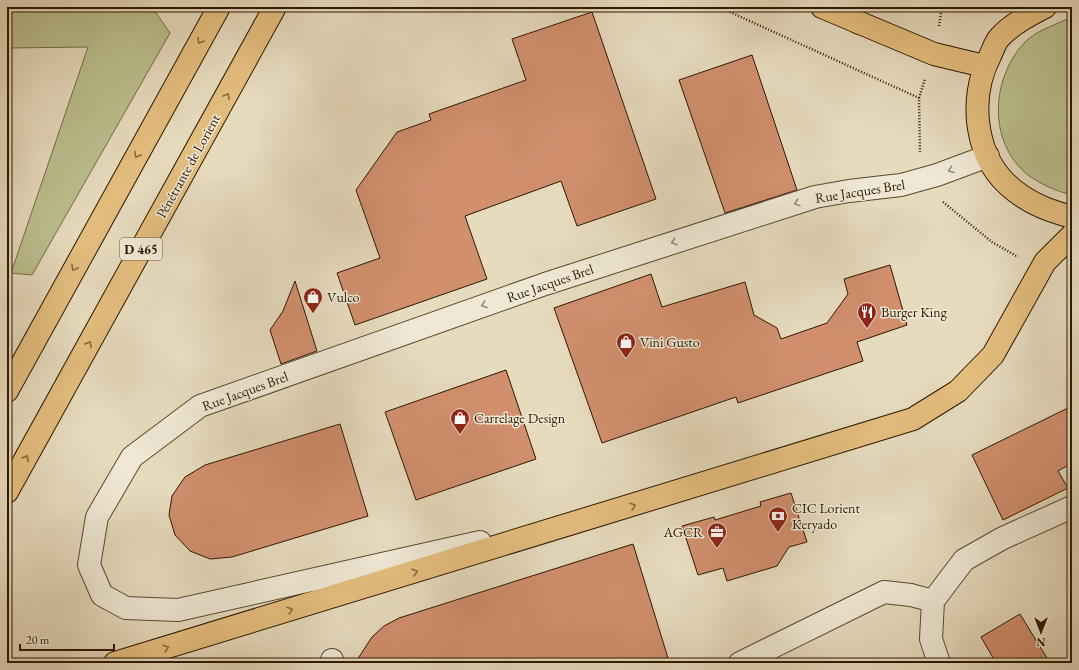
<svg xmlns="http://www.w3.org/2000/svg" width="1079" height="670" font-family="'EB Garamond',serif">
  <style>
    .green { fill: #bbbe8e; stroke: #746b48 }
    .building { fill: #d18f6e; stroke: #2c1801 }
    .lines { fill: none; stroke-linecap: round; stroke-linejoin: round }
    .minor-casing { stroke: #5b4930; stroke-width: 24 }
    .major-casing { stroke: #2c1801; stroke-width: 24 }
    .highway-casing { stroke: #2c1801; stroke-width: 24 }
    .path { stroke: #2c1801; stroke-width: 2.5; stroke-dasharray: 1 2; stroke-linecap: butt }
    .minor { stroke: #efe8d5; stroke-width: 22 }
    .major { stroke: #e4be7f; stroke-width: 22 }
    .highway { stroke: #e4be7f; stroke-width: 22 }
    .oneway { stroke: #886b40 }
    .oneway2 { stroke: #978a76 }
    .labels { text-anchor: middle; stroke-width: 3; stroke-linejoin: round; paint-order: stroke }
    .shield { fill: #efe8d5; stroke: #665641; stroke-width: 1 }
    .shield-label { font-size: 13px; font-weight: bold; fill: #2c1801 }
    .street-label { font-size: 14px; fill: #2c1801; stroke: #efe8d5 }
    .poi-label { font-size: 14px; fill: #2c1801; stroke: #efe8d5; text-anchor: start }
  </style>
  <rect width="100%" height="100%" fill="#e7dbbe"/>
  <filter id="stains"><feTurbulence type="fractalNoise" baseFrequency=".005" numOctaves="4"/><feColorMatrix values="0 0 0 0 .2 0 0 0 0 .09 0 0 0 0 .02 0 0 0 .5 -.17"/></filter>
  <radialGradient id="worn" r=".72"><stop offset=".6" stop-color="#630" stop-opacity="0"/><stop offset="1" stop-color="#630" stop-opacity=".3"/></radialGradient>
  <!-- green -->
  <path class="green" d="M 7,7 L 152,7 L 170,33 L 32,275 L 11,273 L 88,47 L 7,48 Z
    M 1065,20 L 1072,20 L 1072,195 C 1056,191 1042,185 1028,175 C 987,142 991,78 1025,42 C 1036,31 1052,26 1065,20 Z"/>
  <!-- building -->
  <path class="building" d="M 592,12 L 656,199 L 577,226 L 561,181 L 465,216 L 487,279 L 355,325 L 337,273 L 380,258 L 356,190 L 397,132 L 431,120 L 429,114 L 526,80 L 512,39 Z
    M 752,55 L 797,190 L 725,213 L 679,80 Z
    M 890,265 L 907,325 L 857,342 L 863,361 L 738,403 L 736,397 L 602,443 L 554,308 L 651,274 L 662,307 L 745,282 L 754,315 L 777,328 L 781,339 L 827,323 L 848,294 L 844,279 Z
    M 295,281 L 317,351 L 281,364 L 270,330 L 283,311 Z
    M 506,370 L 536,459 L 416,500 L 385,412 Z
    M 1072,406 L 1072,463 L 1058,471 L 1068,488 L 1003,520 L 972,455 Z
    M 340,424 L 368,516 L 232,557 L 210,559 L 190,551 L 175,535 L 169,515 L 172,496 L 185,477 L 205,465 Z
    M 791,493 L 807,542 L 789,547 L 777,566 L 727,581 L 723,568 L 698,575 L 682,526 L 714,517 L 715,520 L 761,506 L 760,502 Z
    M 633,544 L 668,658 L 633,663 L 355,663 L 372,637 L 384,626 L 399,618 Z
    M 1020,614 L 1050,663 L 996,663 L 981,637 Z"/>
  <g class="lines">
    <!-- minor casing -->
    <g class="minor-casing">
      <path id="minor" d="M 480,542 L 178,610 L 126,608 L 102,595 L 89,565 L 97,517 L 132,457 L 200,406 L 545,284 L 815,197 L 849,191 L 901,185 L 937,175 L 988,156
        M 332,660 L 333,663
        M 740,663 L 884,592 L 911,595 L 933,601
        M 939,663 L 931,639 L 933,601 L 964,560 L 1003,538 L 1072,507"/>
    </g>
    <!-- major casing -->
    <g class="major-casing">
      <path id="major" d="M 822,7 L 934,54 L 984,66
        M 1045,7 C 1029,15 1012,24 1000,37 C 995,42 993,50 990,56 C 968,99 974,160 1015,191 C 1033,205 1050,211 1072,217"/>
    </g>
    <!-- highway casing -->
    <g class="highway-casing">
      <path id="highway" d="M 834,7 L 859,23
        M 7,391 L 219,7
        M 7,492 L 275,7
        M 115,663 L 913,419 L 958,391 L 993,355 L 1045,262 L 1072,235"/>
    </g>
    <!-- path -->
    <path class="path" d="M 719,7 L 919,98 L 920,152
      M 979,7 L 989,9
      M 939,26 L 942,7
      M 919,98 L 925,79
      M 943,202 L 992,242 L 1018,257"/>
    <!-- minor -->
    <use href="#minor" class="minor"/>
    <!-- major -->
    <use href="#major" class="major"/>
    <!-- highway -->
    <use href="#highway" class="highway"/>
  </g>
  <!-- one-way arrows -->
  <defs><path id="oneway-chevron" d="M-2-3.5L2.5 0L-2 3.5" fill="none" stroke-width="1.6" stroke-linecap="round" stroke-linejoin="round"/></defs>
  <g class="oneway">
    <use href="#oneway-chevron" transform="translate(200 41) rotate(119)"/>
    <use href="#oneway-chevron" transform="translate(227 96) rotate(-61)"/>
    <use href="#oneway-chevron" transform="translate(137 155) rotate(119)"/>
    <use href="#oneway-chevron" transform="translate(74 268) rotate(119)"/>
    <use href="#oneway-chevron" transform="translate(89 344) rotate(-61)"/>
    <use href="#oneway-chevron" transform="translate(26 458) rotate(-61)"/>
    <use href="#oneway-chevron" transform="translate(633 506) rotate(-17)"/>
    <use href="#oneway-chevron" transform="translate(415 572) rotate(-17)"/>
    <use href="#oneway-chevron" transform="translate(290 610) rotate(-17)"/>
    <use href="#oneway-chevron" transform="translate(166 648) rotate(-17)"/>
  </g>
  <g class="oneway2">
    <use href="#oneway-chevron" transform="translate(951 170) rotate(159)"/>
    <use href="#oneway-chevron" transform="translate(797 203) rotate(162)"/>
    <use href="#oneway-chevron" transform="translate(674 242) rotate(162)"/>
    <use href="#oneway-chevron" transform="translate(484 305) rotate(160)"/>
  </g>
  <!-- icons -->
  <defs>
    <g id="shop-pin" transform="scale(1)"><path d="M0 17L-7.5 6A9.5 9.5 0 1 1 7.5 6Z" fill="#8f2418" stroke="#efe8d5"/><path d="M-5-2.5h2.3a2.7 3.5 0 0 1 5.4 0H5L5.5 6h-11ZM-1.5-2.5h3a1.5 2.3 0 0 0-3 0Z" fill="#fff"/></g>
    <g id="restaurant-pin" transform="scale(1)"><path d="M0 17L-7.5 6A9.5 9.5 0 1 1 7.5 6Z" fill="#8f2418" stroke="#efe8d5"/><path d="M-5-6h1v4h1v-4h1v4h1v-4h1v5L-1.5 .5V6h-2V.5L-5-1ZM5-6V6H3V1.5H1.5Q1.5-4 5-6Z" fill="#fff"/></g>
    <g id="bank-pin" transform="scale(1)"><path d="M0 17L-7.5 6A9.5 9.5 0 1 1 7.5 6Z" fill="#8f2418" stroke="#efe8d5"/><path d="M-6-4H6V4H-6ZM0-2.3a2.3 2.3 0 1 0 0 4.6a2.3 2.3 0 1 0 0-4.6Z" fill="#fff"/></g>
    <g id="office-pin" transform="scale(1)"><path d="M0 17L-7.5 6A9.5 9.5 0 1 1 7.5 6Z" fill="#8f2418" stroke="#efe8d5"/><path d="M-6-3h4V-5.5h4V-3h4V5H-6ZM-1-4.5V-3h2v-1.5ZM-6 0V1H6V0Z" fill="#fff"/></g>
  </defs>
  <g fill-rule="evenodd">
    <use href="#shop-pin" x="313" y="297"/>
    <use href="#restaurant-pin" x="867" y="312"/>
    <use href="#shop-pin" x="626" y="342"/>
    <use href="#shop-pin" x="460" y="418"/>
    <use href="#bank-pin" x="778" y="516"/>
    <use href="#office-pin" x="717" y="532"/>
  </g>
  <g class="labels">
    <!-- shield labels -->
    <rect class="shield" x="120" y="238" width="42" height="22" rx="3"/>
    <g class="shield-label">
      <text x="141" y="254">D 465</text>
    </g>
    <!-- street labels -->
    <g class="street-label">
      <text transform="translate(188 166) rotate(-61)" y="5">Pénétrante de Lorient</text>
      <text transform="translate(860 191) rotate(-9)" y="5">Rue Jacques Brel</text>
      <text transform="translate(550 283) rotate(-19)" y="5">Rue Jacques Brel</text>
      <text transform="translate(245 391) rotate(-20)" y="5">Rue Jacques Brel</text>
    </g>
    <!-- poi labels -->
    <g class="poi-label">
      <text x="327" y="302">Vulco</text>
      <text x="881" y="317">Burger King</text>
      <text x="640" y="347">Vini Gusto</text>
      <text x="474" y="423">Carrelage Design</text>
      <text x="792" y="513">CIC Lorient<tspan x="792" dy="16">Keryado</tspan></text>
      <text x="703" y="537" text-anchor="end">AGCR</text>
    </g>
  </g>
  <!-- margin -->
  <rect width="1079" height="670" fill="none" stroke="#e7dbbe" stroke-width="24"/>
  <rect x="8" y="8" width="1063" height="654" fill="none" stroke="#2c1801" stroke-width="2"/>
  <rect x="12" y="12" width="1055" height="646" fill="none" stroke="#2c1801"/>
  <!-- north arrow -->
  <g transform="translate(1041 632) rotate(180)" stroke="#efe8d5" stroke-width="3" paint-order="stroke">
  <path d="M0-3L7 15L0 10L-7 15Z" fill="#2c1801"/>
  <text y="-6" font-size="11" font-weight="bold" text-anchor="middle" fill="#2c1801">N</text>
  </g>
  <!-- scale -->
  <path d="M20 644v6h94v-6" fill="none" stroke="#2c1801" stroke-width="2"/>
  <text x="26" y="644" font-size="12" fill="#2c1801" stroke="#efe8d5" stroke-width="3" paint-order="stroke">20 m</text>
  <rect width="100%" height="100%" filter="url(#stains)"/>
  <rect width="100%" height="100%" fill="url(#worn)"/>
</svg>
